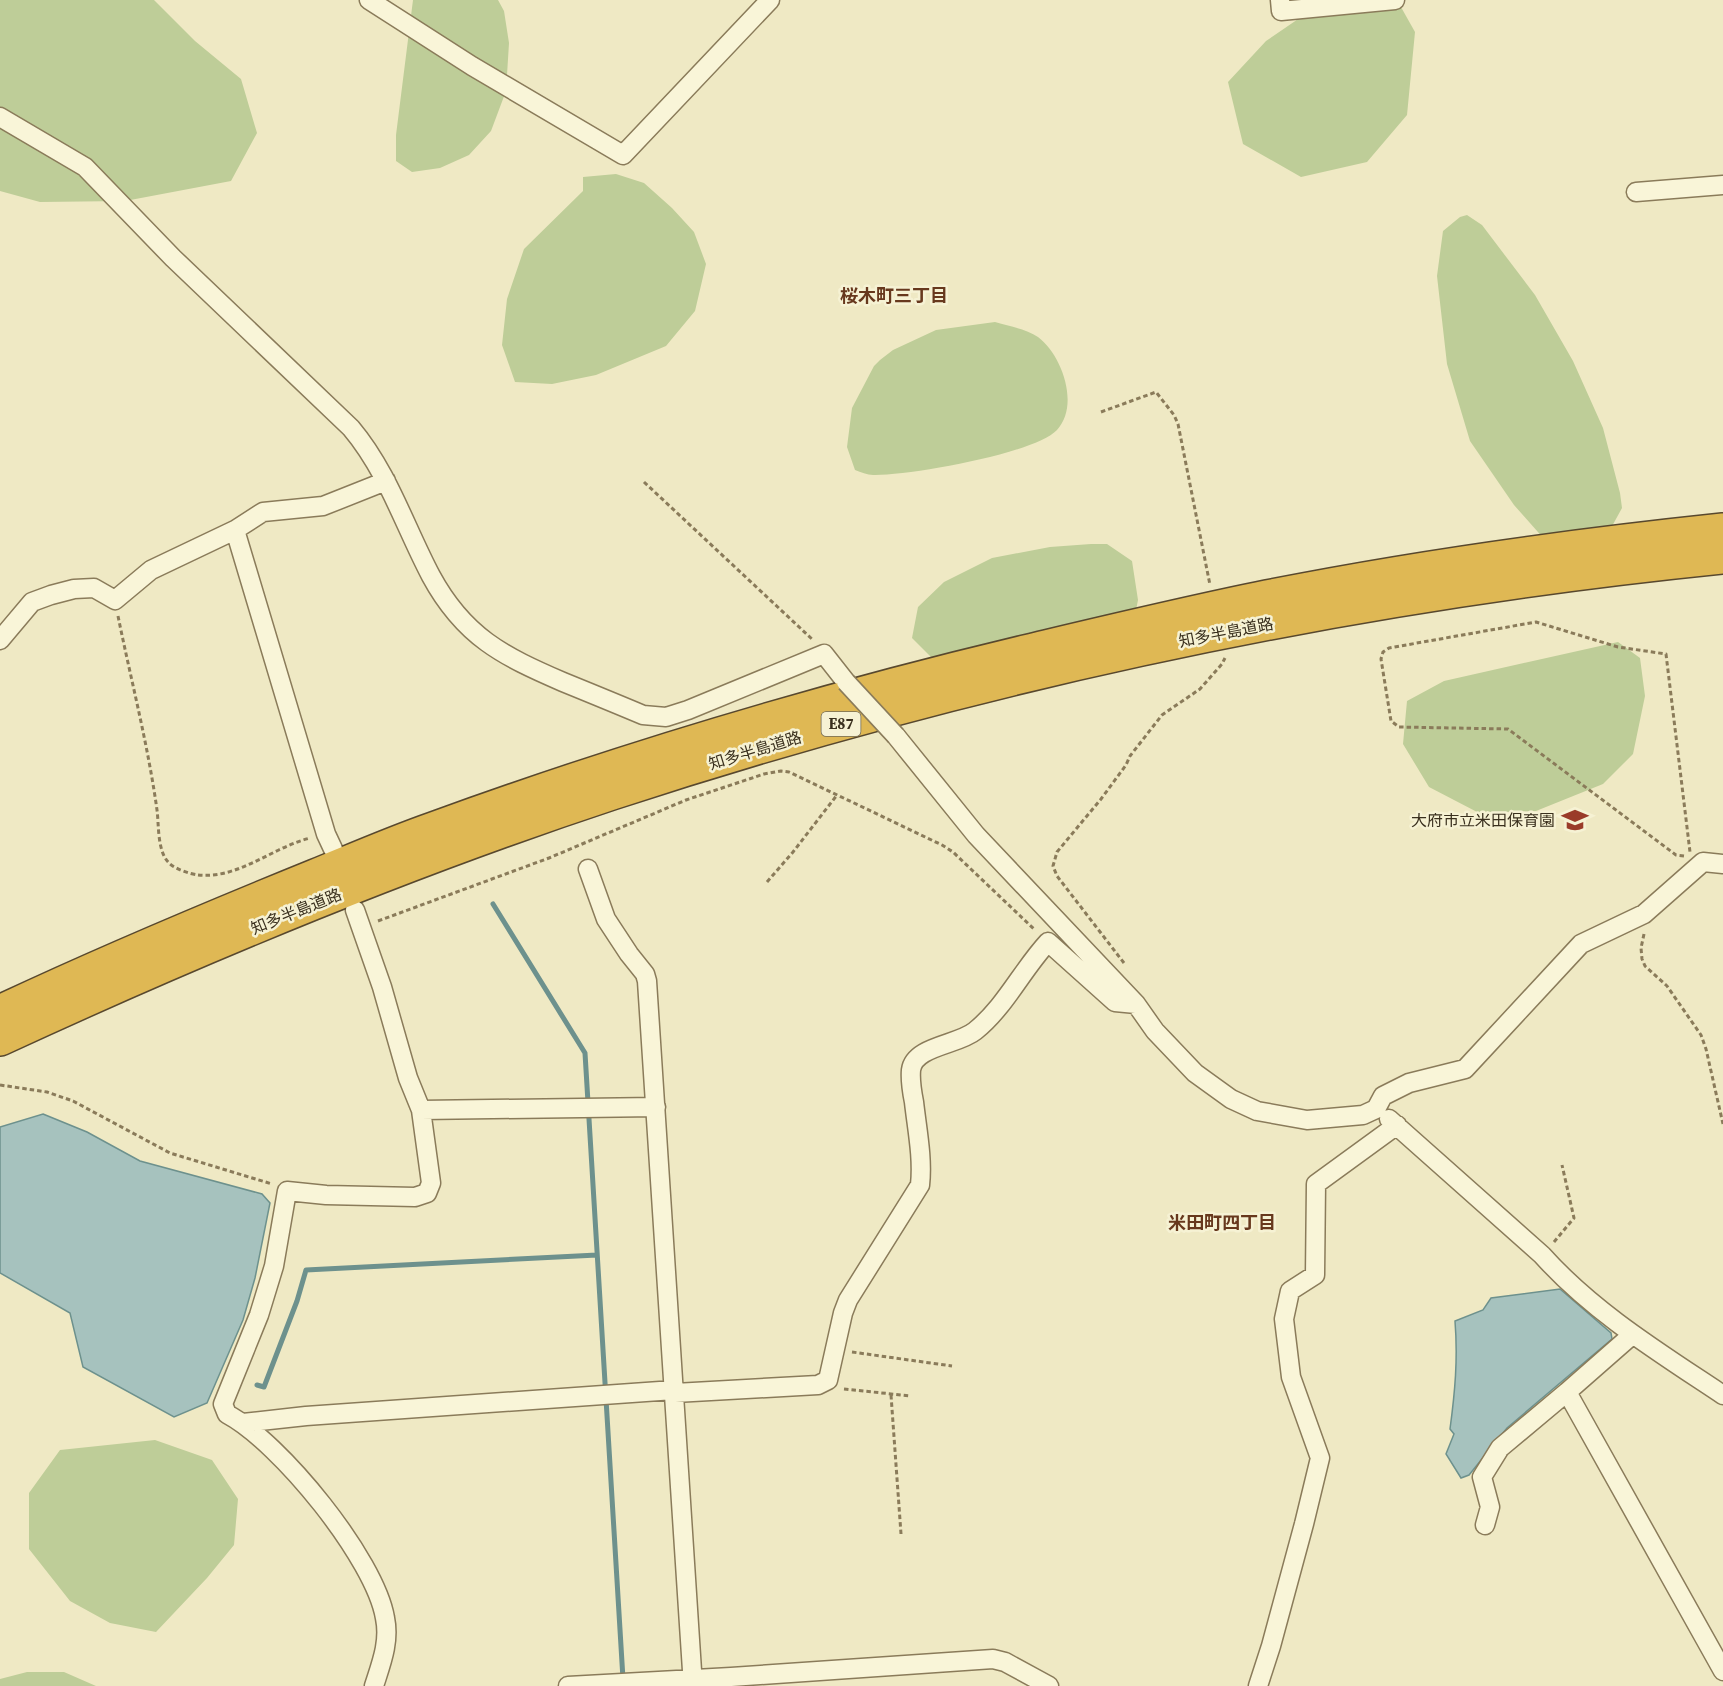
<svg xmlns="http://www.w3.org/2000/svg" width="1723" height="1686" font-family="'Source Serif 4','Noto Sans JP',serif">
  <style>
    .green { fill: #becd98 }
    .water { fill: #a6c2be; stroke: #6d918d; stroke-width: 1.5 }
    .lines { fill: none; stroke-linecap: round; stroke-linejoin: round }
    .stream { stroke: #6d918d; stroke-width: 5 }
    .minor-casing { stroke: #8a7b5a; stroke-width: 21 }
    .motorway-casing { stroke: #58482e; stroke-width: 36 }
    .path { stroke: #8a7b5a; stroke-width: 3; stroke-dasharray: 4.5 3; stroke-linecap: butt }
    .minor { stroke: #f9f5d8; stroke-width: 18 }
    .motorway { stroke: #dfb854; stroke-width: 33 }
    .minor-bridge-casing { stroke: #8a7b5a; stroke-width: 21; stroke-linecap: butt }
    .minor-bridge { stroke: #f9f5d8; stroke-width: 18 }
    .labels { text-anchor: middle; stroke-width: 5; stroke-linejoin: round; paint-order: stroke }
    .shield { fill: #f6f2d4; stroke: #726a55; stroke-width: 1.5 }
    .shield-label { font-size: 15px; font-weight: bold; fill: #3a301e }
    .street-label { font-size: 16px; fill: #3a301e; stroke: #f6f2d4 }
    .poi-label { font-size: 16px; fill: #3a301e; stroke: #f6f2d4; text-anchor: end }
    .neighbourhood-label { font-size: 18px; font-weight: bold; fill: #67381d; stroke: #f6f2d4 }
  </style>
  <rect width="100%" height="100%" fill="#efe9c4"/>
  <!-- green -->
  <path class="green" d="M 0,0 L 154,0 L 195,41 L 241,79 L 257,133 L 231,181 L 125,201 L 40,202 L 0,191 Z
    M 413,0 L 498,0 L 504,11 L 509,43 L 506,91 L 491,131 L 469,155 L 440,168 L 412,172 L 396,161 L 396,135 Z
    M 1326,0 L 1397,0 L 1415,32 L 1407,115 L 1367,162 L 1301,177 L 1243,144 L 1228,82 L 1266,41 Z
    M 616,174 L 644,183 L 672,208 L 694,232 L 706,264 L 695,311 L 666,346 L 596,375 L 552,384 L 515,382 L 502,345 L 507,299 L 524,249 L 583,191 L 583,177 Z
    M 1467,215 L 1482,225 L 1535,295 L 1573,361 L 1603,428 L 1620,493 L 1622,508 L 1605,539 L 1545,540 L 1514,505 L 1470,441 L 1447,364 L 1437,276 L 1443,231 L 1460,217 Z
    M 995,322 C 1008,326 1027,329 1038,337 C 1062,355 1080,405 1057,430 C 1034,454 907,476 873,475 C 867,475 861,472 855,470 L 847,447 L 852,408 L 874,366 L 880,360 L 893,350 L 936,330 Z
    M 1091,544 L 1107,544 L 1132,561 L 1138,600 L 1126,661 L 940,666 L 912,638 L 918,607 L 944,582 L 992,558 L 1050,547 Z
    M 1618,642 L 1640,658 L 1645,696 L 1633,754 L 1603,784 L 1536,811 L 1479,813 L 1429,787 L 1403,744 L 1407,701 L 1444,681 Z
    M 155,1440 L 212,1460 L 238,1499 L 234,1545 L 207,1578 L 156,1632 L 110,1623 L 70,1601 L 29,1549 L 29,1493 L 60,1450 Z
    M 27,1672 L 64,1672 L 96,1686 L 0,1686 L 0,1679 Z"/>
  <!-- water -->
  <path class="water" d="M 43,1114 L 87,1132 L 140,1161 L 262,1194 L 270,1203 L 255,1278 L 243,1320 L 207,1403 L 174,1417 L 83,1367 L 70,1313 L 0,1273 L 0,1127 Z
    M 1560,1289 L 1611,1333 L 1612,1339 L 1507,1428 L 1469,1475 L 1461,1478 L 1446,1454 L 1454,1434 L 1450,1429 C 1455,1392 1458,1359 1455,1321 L 1483,1310 L 1491,1298 Z"/>
  <g class="lines">
    <!-- stream -->
    <path class="stream" d="M 493,904 L 585,1053 L 623,1679
      M 257,1385 L 264,1387 L 297,1301 L 306,1270 L 597,1255"/>
    <!-- minor casing -->
    <g class="minor-casing">
      <path id="minor" d="M 369,0 L 472,66 L 623,155 L 770,0
        M 1280,0 L 1281,11 L 1395,0
        M 0,117 L 85,167 L 173,258 L 351,428 C 388,472 405,527 431,576 C 464,637 503,656 563,682 C 590,693 617,704 643,715 L 666,717 L 688,710 L 824,654 L 846,682
        M 1636,192 L 1723,185
        M 235,530 L 326,834 L 333,849
        M 0,640 L 32,602 L 51,595 L 74,589 L 94,588 L 115,600 L 151,570 L 235,530 L 263,512 L 323,506 L 386,481
        M 896,736 L 976,835 L 1136,1004 L 1155,1031 L 1195,1073 L 1231,1099 L 1257,1111 L 1307,1120 L 1363,1115 L 1376,1109 L 1383,1096 L 1409,1083 L 1465,1069 L 1581,944 L 1644,914 L 1703,862 L 1723,864
        M 588,869 L 606,919 L 629,954 L 645,974 L 647,981 L 693,1686
        M 355,910 L 382,987 L 408,1078 L 421,1110 L 431,1183 L 427,1193 L 415,1197 L 326,1195 L 287,1191 L 274,1266 L 259,1315 L 223,1404 L 227,1414 C 280,1442 375,1559 385,1618 C 390,1642 381,1664 374,1686
        M 421,1110 L 656,1107
        M 1389,1119 L 1542,1255 C 1593,1312 1660,1353 1723,1395
        M 1632,1335 L 1567,1392 L 1723,1671
        M 675,1393 L 818,1385 L 828,1380 L 843,1313 L 848,1300 L 920,1185 C 923,1158 917,1129 914,1102 C 912,1092 910,1081 911,1070 C 914,1046 958,1045 975,1031 C 1005,1007 1022,970 1048,942 L 1115,1002 L 1136,1004
        M 243,1423 L 306,1416 L 674,1390
        M 1485,1525 L 1490,1507 L 1482,1477 L 1500,1448 L 1567,1392
        M 568,1686 L 731,1677 L 993,1659 L 1005,1662 L 1049,1686
        M 1258,1686 L 1271,1646 L 1304,1524 L 1320,1458 L 1291,1377 L 1284,1319 L 1290,1291 L 1315,1275 L 1316,1184 L 1397,1125"/>
    </g>
    <!-- motorway casing -->
    <g class="motorway-casing">
      <path id="motorway" d="M 0,1012 C 104,963 209,919 315,876 C 354,860 393,843 433,829 C 628,758 827,699 1029,651 C 1109,632 1188,613 1267,597 C 1418,567 1571,546 1723,530
        M 0,1039 C 199,947 403,862 612,793 C 972,675 1346,595 1723,557"/>
    </g>
    <!-- path -->
    <path class="path" d="M 1101,412 L 1156,392 L 1174,415 L 1178,424 L 1210,585
      M 644,482 L 813,640
      M 118,616 C 131,680 148,745 157,810 C 159,825 157,851 169,863 C 175,869 190,874 198,875 C 239,879 271,848 310,838
      M 1684,856 L 1676,855 L 1508,729 L 1399,727 L 1391,721 L 1381,659 L 1383,652 L 1389,648 L 1536,622 L 1618,647 L 1666,654 L 1690,852
      M 767,882 L 793,852 L 837,795
      M 378,921 L 549,858 L 686,800 L 764,774 L 781,771 L 789,772 L 942,845 L 953,852 L 1035,930
      M 1644,934 L 1641,948 L 1642,959 L 1645,966 L 1667,986 L 1701,1035 L 1706,1049 L 1723,1124
      M 1124,963 L 1057,876 L 1053,866 L 1057,852 L 1101,799 L 1126,765 L 1130,756 L 1162,715 L 1200,689 L 1222,664 L 1225,658
      M 0,1085 L 47,1092 L 73,1101 L 170,1153 L 272,1184
      M 1554,1242 L 1574,1218 L 1562,1165
      M 852,1352 L 952,1366
      M 844,1389 L 911,1396
      M 891,1395 L 901,1534"/>
    <!-- minor -->
    <use href="#minor" class="minor"/>
    <!-- motorway -->
    <use href="#motorway" class="motorway"/>
    <!-- minor-bridge casing -->
    <g class="minor-bridge-casing">
      <path id="minor-bridge" d="M 846,682 L 896,736"/>
    </g>
    <!-- minor-bridge -->
    <use href="#minor-bridge" class="minor-bridge"/>
  </g>
  <!-- icons -->
  <defs>
    <g id="school-bare" transform="scale(2.07)"><path d="M0-5L7-2L0 1L-7-2ZM-4 1L0 2.5L4 1V4Q0 6-4 4Z" fill="#9a3b29" stroke="#f6f2d4" stroke-width="2.5" paint-order="stroke"/></g>
  </defs>
  <g fill-rule="evenodd">
    <use href="#school-bare" x="1575" y="820"/>
  </g>
  <g class="labels">
    <!-- shield labels -->
    <rect class="shield" x="821.5" y="712" width="39" height="24" rx="4.5"/>
    <g class="shield-label">
      <text x="841" y="729">E87</text>
    </g>
    <!-- street labels -->
    <g class="street-label">
      <text transform="translate(1226 632) rotate(-11)" y="6">知多半島道路</text>
      <text transform="translate(755 750) rotate(-17)" y="6">知多半島道路</text>
      <text transform="translate(296 911) rotate(-22)" y="6">知多半島道路</text>
    </g>
    <!-- poi labels -->
    <g class="poi-label">
      <text x="1555" y="826">大府市立米田保育園</text>
    </g>
    <!-- neighbourhood labels -->
    <g class="neighbourhood-label">
      <text x="894" y="302">桜木町三丁目</text>
      <text x="1222" y="1229">米田町四丁目</text>
    </g>
  </g>
</svg>
